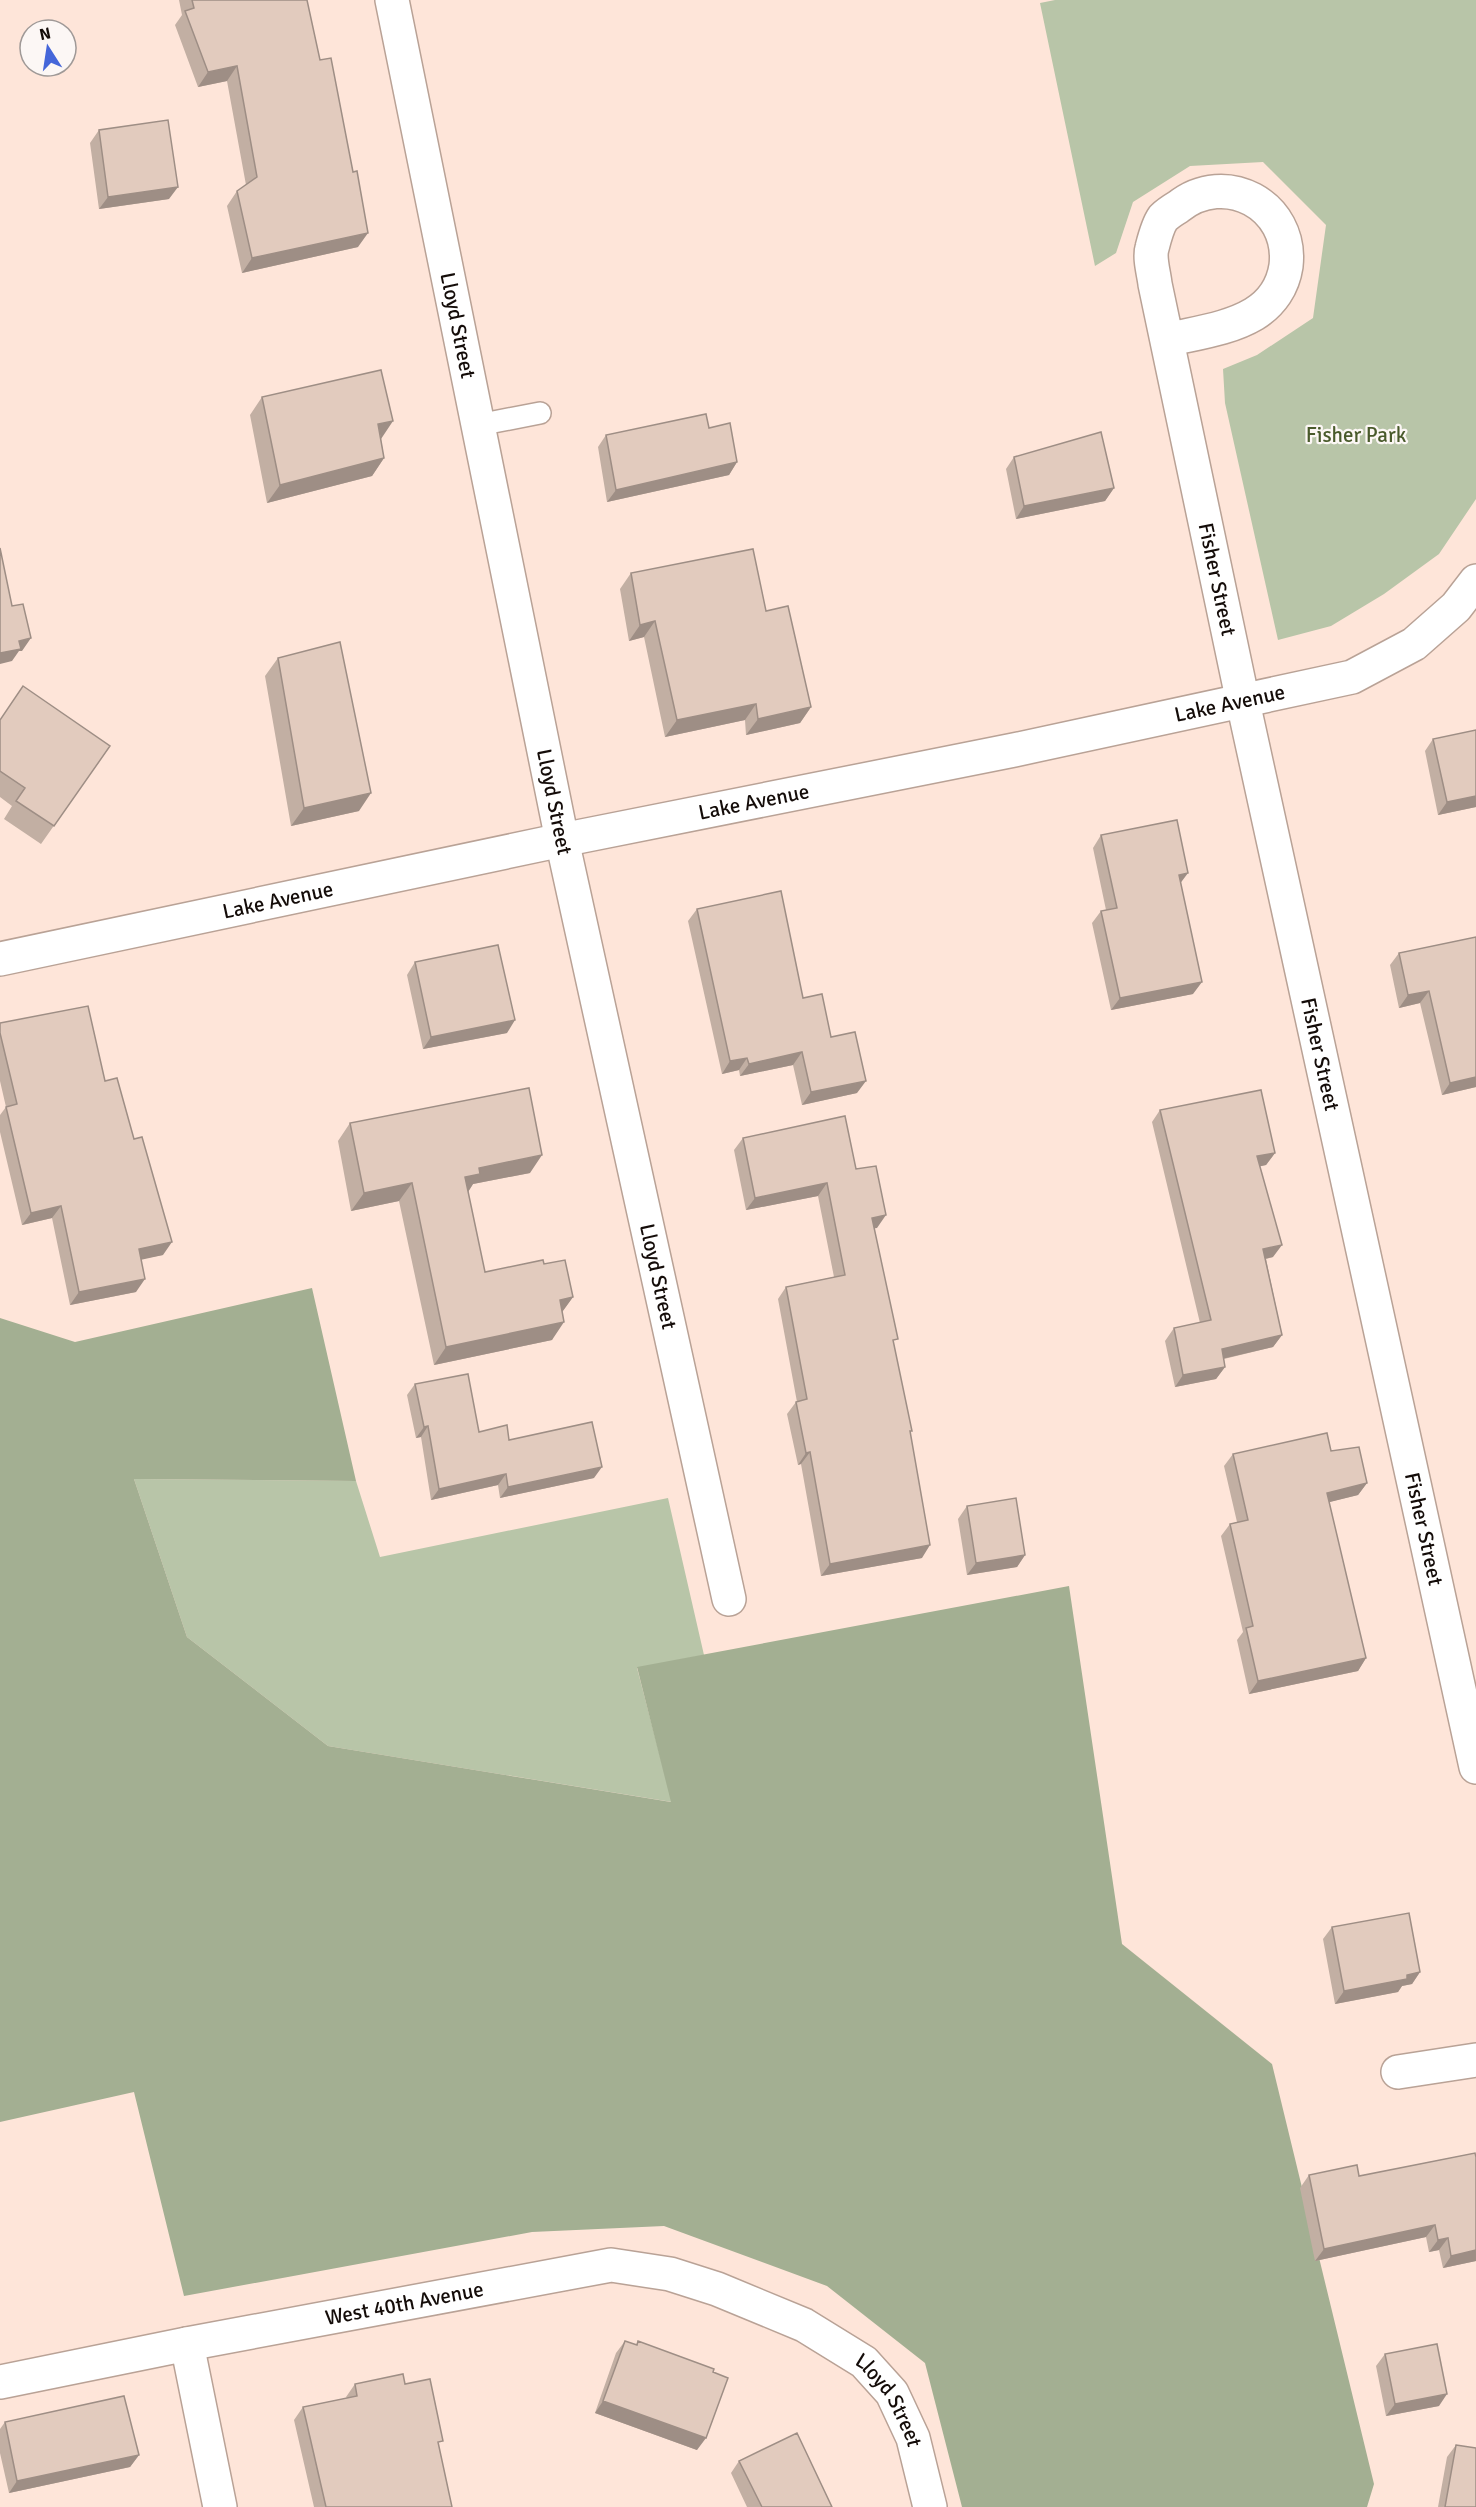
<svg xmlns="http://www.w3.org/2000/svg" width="1476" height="2507" font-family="Signika,sans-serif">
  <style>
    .green { fill: #b8c5a8 }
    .forest { fill: #a3af92 }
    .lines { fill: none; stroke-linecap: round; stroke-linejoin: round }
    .lane-casing { stroke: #b9a296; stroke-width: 24 }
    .street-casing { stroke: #b9a296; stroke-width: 36 }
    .lane { stroke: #fff; stroke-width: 21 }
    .street { stroke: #fff; stroke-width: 33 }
    .wall { fill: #c2afa3 }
    .shaded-wall { fill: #9e8e85 }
    .building { fill: #e2cbbe; stroke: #9e8e85; stroke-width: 1.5 }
    .labels { text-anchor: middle; stroke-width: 4.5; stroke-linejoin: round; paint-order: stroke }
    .street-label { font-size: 21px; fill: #140c09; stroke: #fcf7f5 }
    .park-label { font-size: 21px; fill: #495a2b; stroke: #fcf7f5 }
  </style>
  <rect width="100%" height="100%" fill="#fee5d9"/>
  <!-- green -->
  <path class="green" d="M 1055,0 L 1476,0 L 1476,499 L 1439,554 L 1384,594 L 1331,626 L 1278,640 L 1225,403 L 1223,369 L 1257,355 L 1313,318 L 1326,225 L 1263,162 L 1190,166 L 1133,202 L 1116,253 L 1095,266 L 1040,3 Z
    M 134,1479 L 356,1481 L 380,1557 L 668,1498 L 704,1655 L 637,1668 L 672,1802 L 328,1746 L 187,1637 Z"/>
  <!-- forest -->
  <path class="forest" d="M 312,1288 L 356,1481 L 134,1479 L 187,1637 L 328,1746 L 671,1802 L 637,1667 L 1069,1586 L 1122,1944 L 1272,2064 L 1374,2484 L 1367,2507 L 962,2507 L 925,2363 L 827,2286 L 664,2226 L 532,2232 L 184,2296 L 134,2092 L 0,2122 L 0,1318 L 75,1342 Z"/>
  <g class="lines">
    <!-- lane casing -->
    <g class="lane-casing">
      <path id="lane" d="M 478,425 L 540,413"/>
    </g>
    <!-- street casing -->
    <g class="street-casing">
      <g id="street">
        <path id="s1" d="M 392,0 L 562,840 L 729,1599"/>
        <path id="s2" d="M 1167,340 C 1196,333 1229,329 1254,314 C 1272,303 1283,286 1286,266 C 1293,205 1225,169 1178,207 C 1173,210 1167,214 1163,218 C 1158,225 1154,240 1152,248 C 1149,258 1154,274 1155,284 L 1243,702 L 1476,1767"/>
        <path id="s3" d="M 0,959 L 562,840 L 1014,750 L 1352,677 L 1414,644 L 1456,607 L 1476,581"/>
        <path d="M 1398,2072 L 1476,2060"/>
        <path d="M 187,2344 L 220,2507"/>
        <path id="s4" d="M 0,2382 L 187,2344 L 611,2265 L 670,2274 L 717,2289 L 804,2325 L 864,2362 L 892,2393 L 913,2438 L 930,2507"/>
      </g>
    </g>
    <!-- lane -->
    <use href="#lane" class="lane"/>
    <!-- street -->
    <use href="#street" class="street"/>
  </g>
  <!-- wall -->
  <path class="wall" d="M 179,0 L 307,0 L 358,247 L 242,273 L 227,206 L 237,191 L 246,185 L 227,81 L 198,87 L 175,25 L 182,15 Z
    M 99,130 L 169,199 L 99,209 L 90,143 Z
    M 262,397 L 381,439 L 384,458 L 372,476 L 267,503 L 250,415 Z
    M 709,428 L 737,462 L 729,475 L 607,502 L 598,447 L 606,435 Z
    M 1014,457 L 1114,488 L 1105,501 L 1016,519 L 1006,469 Z
    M 631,573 L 766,611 L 811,707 L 800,723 L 746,735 L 745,720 L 665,737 L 644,637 L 629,641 L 620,589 Z
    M 278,658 L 359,811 L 291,826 L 265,676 Z
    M 0,720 L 110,746 L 41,844 L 4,819 L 12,806 L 0,797 Z
    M 1433,739 L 1476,807 L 1438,815 L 1425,751 Z
    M 1101,835 L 1181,883 L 1193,994 L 1111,1010 L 1092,923 L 1101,911 L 1106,910 L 1093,848 Z
    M 697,909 L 803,998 L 831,1037 L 857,1093 L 802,1105 L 793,1065 L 740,1076 L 739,1070 L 722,1074 L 688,921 Z
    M 1476,937 L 1476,1087 L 1442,1095 L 1420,1003 L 1399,1008 L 1390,965 L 1399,953 Z
    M 415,962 L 507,1033 L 423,1049 L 407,975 Z
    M 0,1023 L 105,1081 L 163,1255 L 141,1259 L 136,1292 L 70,1305 L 52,1218 L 22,1225 L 0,1132 L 0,1115 L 6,1107 L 0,1081 Z
    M 1160,1110 L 1275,1153 L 1266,1165 L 1260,1166 L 1273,1257 L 1266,1259 L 1282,1335 L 1273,1347 L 1224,1359 L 1225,1367 L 1216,1379 L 1175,1387 L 1165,1341 L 1174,1328 L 1200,1323 L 1152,1122 Z
    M 350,1123 L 530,1173 L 473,1184 L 468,1192 L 485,1272 L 544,1264 L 573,1297 L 562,1312 L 552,1340 L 434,1365 L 399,1201 L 351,1211 L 338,1141 Z
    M 743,1138 L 856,1169 L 877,1228 L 874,1228 L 894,1344 L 910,1433 L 922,1558 L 821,1576 L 801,1464 L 798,1465 L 787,1414 L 796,1402 L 797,1402 L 778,1299 L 786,1287 L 834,1277 L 818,1196 L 746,1210 L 734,1150 Z
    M 415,1384 L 479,1432 L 509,1440 L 594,1478 L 500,1498 L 498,1485 L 431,1500 L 421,1437 L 416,1438 L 407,1395 Z
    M 1331,1451 L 1367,1483 L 1358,1495 L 1329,1502 L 1366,1658 L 1358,1671 L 1249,1694 L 1237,1640 L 1243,1632 L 1221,1536 L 1230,1524 L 1237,1522 L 1224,1466 L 1233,1454 Z
    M 967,1506 L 1025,1555 L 1017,1567 L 967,1575 L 958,1519 Z
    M 1332,1927 L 1420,1972 L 1412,1984 L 1402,1986 L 1398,1992 L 1335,2004 L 1323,1939 Z
    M 1475,2153 L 1476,2261 L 1443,2268 L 1439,2250 L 1429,2252 L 1426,2237 L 1315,2261 L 1300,2188 L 1309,2175 L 1359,2176 Z
    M 625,2341 L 636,2345 L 638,2341 L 713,2372 L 697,2450 L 595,2413 L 616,2353 Z
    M 1385,2354 L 1439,2406 L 1386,2416 L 1376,2366 Z
    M 355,2384 L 405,2384 L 439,2447 L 452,2507 L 314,2507 L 294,2420 L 303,2407 L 347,2398 L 346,2397 Z
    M 5,2422 L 139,2455 L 130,2467 L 9,2493 L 0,2453 L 0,2429 Z
    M 1456,2445 L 1476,2507 L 1438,2507 L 1447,2457 Z
    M 739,2461 L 832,2507 L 747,2507 L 731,2473 Z"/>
  <!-- shaded-wall -->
  <path class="shaded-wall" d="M 237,66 L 227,81 L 198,87 L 208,72 Z
    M 178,187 L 169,199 L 99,209 L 108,197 Z
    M 368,233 L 358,247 L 242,273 L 252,258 Z
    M 393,421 L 381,439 L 378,424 Z
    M 384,458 L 372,476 L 267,503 L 280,485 Z
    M 737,462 L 729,475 L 607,502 L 616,490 Z
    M 1114,488 L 1105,501 L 1016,519 L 1024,506 Z
    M 655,621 L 644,637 L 629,641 L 640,625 Z
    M 31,638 L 22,651 L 19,651 L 12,661 L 0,664 L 0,653 L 19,641 Z
    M 756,704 L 745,720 L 665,737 L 677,720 Z
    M 811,707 L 800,723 L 746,735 L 758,719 Z
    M 371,793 L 359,811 L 291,826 L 304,808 Z
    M 1476,796 L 1476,807 L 1438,815 L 1447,802 Z
    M 1188,873 L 1179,885 L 1179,875 Z
    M 1202,982 L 1193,994 L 1111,1010 L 1120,998 Z
    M 1429,991 L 1420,1003 L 1399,1008 L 1408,995 Z
    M 515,1020 L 507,1033 L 423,1049 L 431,1037 Z
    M 802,1052 L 793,1065 L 740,1076 L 749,1064 Z
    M 747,1058 L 739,1070 L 722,1074 L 730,1061 Z
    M 1476,1077 L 1476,1087 L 1442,1095 L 1450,1083 Z
    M 866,1081 L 857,1093 L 802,1105 L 811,1092 Z
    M 1275,1153 L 1266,1165 L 1248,1169 L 1257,1156 Z
    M 542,1155 L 530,1173 L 473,1184 L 468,1192 L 465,1177 L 479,1168 Z
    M 412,1183 L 399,1201 L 351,1211 L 364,1193 Z
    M 827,1183 L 818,1196 L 746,1210 L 755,1198 Z
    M 61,1206 L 52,1218 L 22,1225 L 31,1213 Z
    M 886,1215 L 877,1228 L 863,1230 L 872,1218 Z
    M 172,1242 L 163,1255 L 131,1262 L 139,1249 Z
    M 1282,1245 L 1273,1257 L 1255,1261 L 1263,1249 Z
    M 145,1279 L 136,1292 L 70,1305 L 79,1292 Z
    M 573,1297 L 560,1315 L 560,1300 Z
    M 564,1322 L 552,1340 L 434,1365 L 446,1347 Z
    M 1282,1335 L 1273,1347 L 1213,1361 L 1222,1349 Z
    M 1225,1367 L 1216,1379 L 1175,1387 L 1183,1375 Z
    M 428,1426 L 421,1437 L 416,1438 L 424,1427 Z
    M 810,1452 L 801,1464 L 798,1465 L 806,1453 Z
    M 602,1467 L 594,1478 L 500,1498 L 508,1487 Z
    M 506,1474 L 498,1485 L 431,1500 L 439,1489 Z
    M 1367,1483 L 1358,1495 L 1318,1505 L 1327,1493 Z
    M 930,1545 L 922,1558 L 821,1576 L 830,1564 Z
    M 1025,1555 L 1017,1567 L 967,1575 L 976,1563 Z
    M 1366,1658 L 1358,1671 L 1249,1694 L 1258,1681 Z
    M 1420,1972 L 1412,1984 L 1402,1986 L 1398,1992 L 1335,2004 L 1344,1991 Z
    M 1435,2225 L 1426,2237 L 1315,2261 L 1324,2249 Z
    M 1448,2238 L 1439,2250 L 1429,2252 L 1438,2240 Z
    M 1476,2250 L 1476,2261 L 1443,2268 L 1451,2256 Z
    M 1447,2394 L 1439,2406 L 1386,2416 L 1395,2404 Z
    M 603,2401 L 706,2438 L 697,2450 L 595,2413 Z
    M 139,2455 L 130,2467 L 9,2493 L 17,2481 Z"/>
  <!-- building -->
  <path class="building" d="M 192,0 L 307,0 L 320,60 L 331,58 L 353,172 L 357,171 L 368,233 L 252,258 L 237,191 L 257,177 L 237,66 L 208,72 L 185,11 L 194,8 Z
    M 168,120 L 178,187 L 108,197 L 99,130 Z
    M 381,370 L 393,421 L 378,424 L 384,458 L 280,485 L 262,397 Z
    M 706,414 L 709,428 L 730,423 L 737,462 L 616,490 L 606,435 Z
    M 1101,432 L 1114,488 L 1024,506 L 1014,457 Z
    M 0,548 L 12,606 L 23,604 L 31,638 L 19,641 L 21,649 L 0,653 Z
    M 753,549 L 766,611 L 788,606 L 811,707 L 758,719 L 756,704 L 677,720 L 655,621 L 640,625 L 631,573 Z
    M 340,642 L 371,793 L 304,808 L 278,658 Z
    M 23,686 L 110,746 L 54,826 L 16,801 L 25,788 L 0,771 L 0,720 Z
    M 1476,730 L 1476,796 L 1447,802 L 1433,739 Z
    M 1177,820 L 1188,873 L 1179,875 L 1202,982 L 1120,998 L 1101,911 L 1117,908 L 1101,835 Z
    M 781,891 L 803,998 L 822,994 L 831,1037 L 855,1032 L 866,1081 L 811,1092 L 802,1052 L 749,1064 L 747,1058 L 730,1061 L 697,909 Z
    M 1476,937 L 1476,1077 L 1450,1083 L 1429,991 L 1408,995 L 1399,953 Z
    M 498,945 L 515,1020 L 431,1037 L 415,962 Z
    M 88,1006 L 105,1081 L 117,1078 L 134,1139 L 142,1137 L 172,1242 L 139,1249 L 145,1279 L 79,1292 L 61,1206 L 31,1213 L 6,1107 L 17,1104 L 0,1033 L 0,1023 Z
    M 529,1088 L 542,1155 L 479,1168 L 480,1174 L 465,1177 L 485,1272 L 543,1260 L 544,1264 L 565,1260 L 573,1297 L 560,1300 L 564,1322 L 446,1347 L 412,1183 L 364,1193 L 350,1123 Z
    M 1261,1090 L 1275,1153 L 1257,1156 L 1282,1245 L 1263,1249 L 1282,1335 L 1222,1349 L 1225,1367 L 1183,1375 L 1174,1328 L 1211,1320 L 1160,1110 Z
    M 845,1116 L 856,1169 L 876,1166 L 886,1215 L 872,1218 L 898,1339 L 893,1340 L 912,1431 L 910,1431 L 930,1545 L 830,1564 L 810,1452 L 806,1453 L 796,1402 L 807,1399 L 786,1287 L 845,1275 L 827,1183 L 755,1198 L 743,1138 Z
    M 468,1374 L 479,1432 L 507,1425 L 509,1440 L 592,1422 L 602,1467 L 508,1487 L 506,1474 L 439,1489 L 428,1426 L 424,1427 L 415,1384 Z
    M 1327,1433 L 1331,1451 L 1359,1447 L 1367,1483 L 1327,1493 L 1366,1658 L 1258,1681 L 1246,1628 L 1253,1626 L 1230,1524 L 1248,1520 L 1233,1454 Z
    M 1016,1498 L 1025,1555 L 976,1563 L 967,1506 Z
    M 1409,1913 L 1420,1972 L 1407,1975 L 1407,1979 L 1344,1991 L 1332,1927 Z
    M 1475,2153 L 1476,2157 L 1476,2250 L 1451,2256 L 1448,2238 L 1438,2240 L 1435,2225 L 1324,2249 L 1309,2175 L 1357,2165 L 1359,2176 Z
    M 625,2341 L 637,2345 L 638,2341 L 714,2369 L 713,2372 L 728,2378 L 706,2438 L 603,2401 Z
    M 1437,2344 L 1447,2394 L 1395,2404 L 1385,2354 Z
    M 403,2374 L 405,2384 L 430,2379 L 443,2441 L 438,2442 L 452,2507 L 326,2507 L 303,2407 L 357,2396 L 355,2384 Z
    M 124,2396 L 139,2455 L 17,2481 L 5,2422 Z
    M 797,2433 L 832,2507 L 762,2507 L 739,2461 Z
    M 1456,2445 L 1476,2448 L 1476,2507 L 1445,2507 Z"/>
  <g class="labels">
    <!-- street labels -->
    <g class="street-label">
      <text dy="7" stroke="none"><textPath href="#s1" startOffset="332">Lloyd Street</textPath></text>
      <text dy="7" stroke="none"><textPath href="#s2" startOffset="698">Fisher Street</textPath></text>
      <text dy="7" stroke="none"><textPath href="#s3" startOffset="1256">Lake Avenue</textPath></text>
      <text dy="7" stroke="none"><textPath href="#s1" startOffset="818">Lloyd Street</textPath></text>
      <text dy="7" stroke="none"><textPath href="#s3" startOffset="770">Lake Avenue</textPath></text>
      <text dy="7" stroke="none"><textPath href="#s3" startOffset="284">Lake Avenue</textPath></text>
      <text dy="7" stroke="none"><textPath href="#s2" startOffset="1184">Fisher Street</textPath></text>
      <text dy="7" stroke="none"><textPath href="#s1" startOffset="1304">Lloyd Street</textPath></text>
      <text dy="7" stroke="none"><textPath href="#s2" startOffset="1670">Fisher Street</textPath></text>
      <text dy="7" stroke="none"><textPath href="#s4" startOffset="412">West 40th Avenue</textPath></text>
      <text dy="7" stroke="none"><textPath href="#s4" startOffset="942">Lloyd Street</textPath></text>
    </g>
    <!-- park labels -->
    <g class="park-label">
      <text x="1356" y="442">Fisher Park</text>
    </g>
  </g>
  <!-- north arrow -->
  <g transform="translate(48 48) rotate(348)"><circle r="28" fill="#fcf7f5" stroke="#9f9997" stroke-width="1.5"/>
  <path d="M0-4.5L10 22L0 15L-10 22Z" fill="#4566d9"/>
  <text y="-9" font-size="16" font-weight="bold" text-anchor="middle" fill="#140c09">N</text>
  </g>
</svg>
